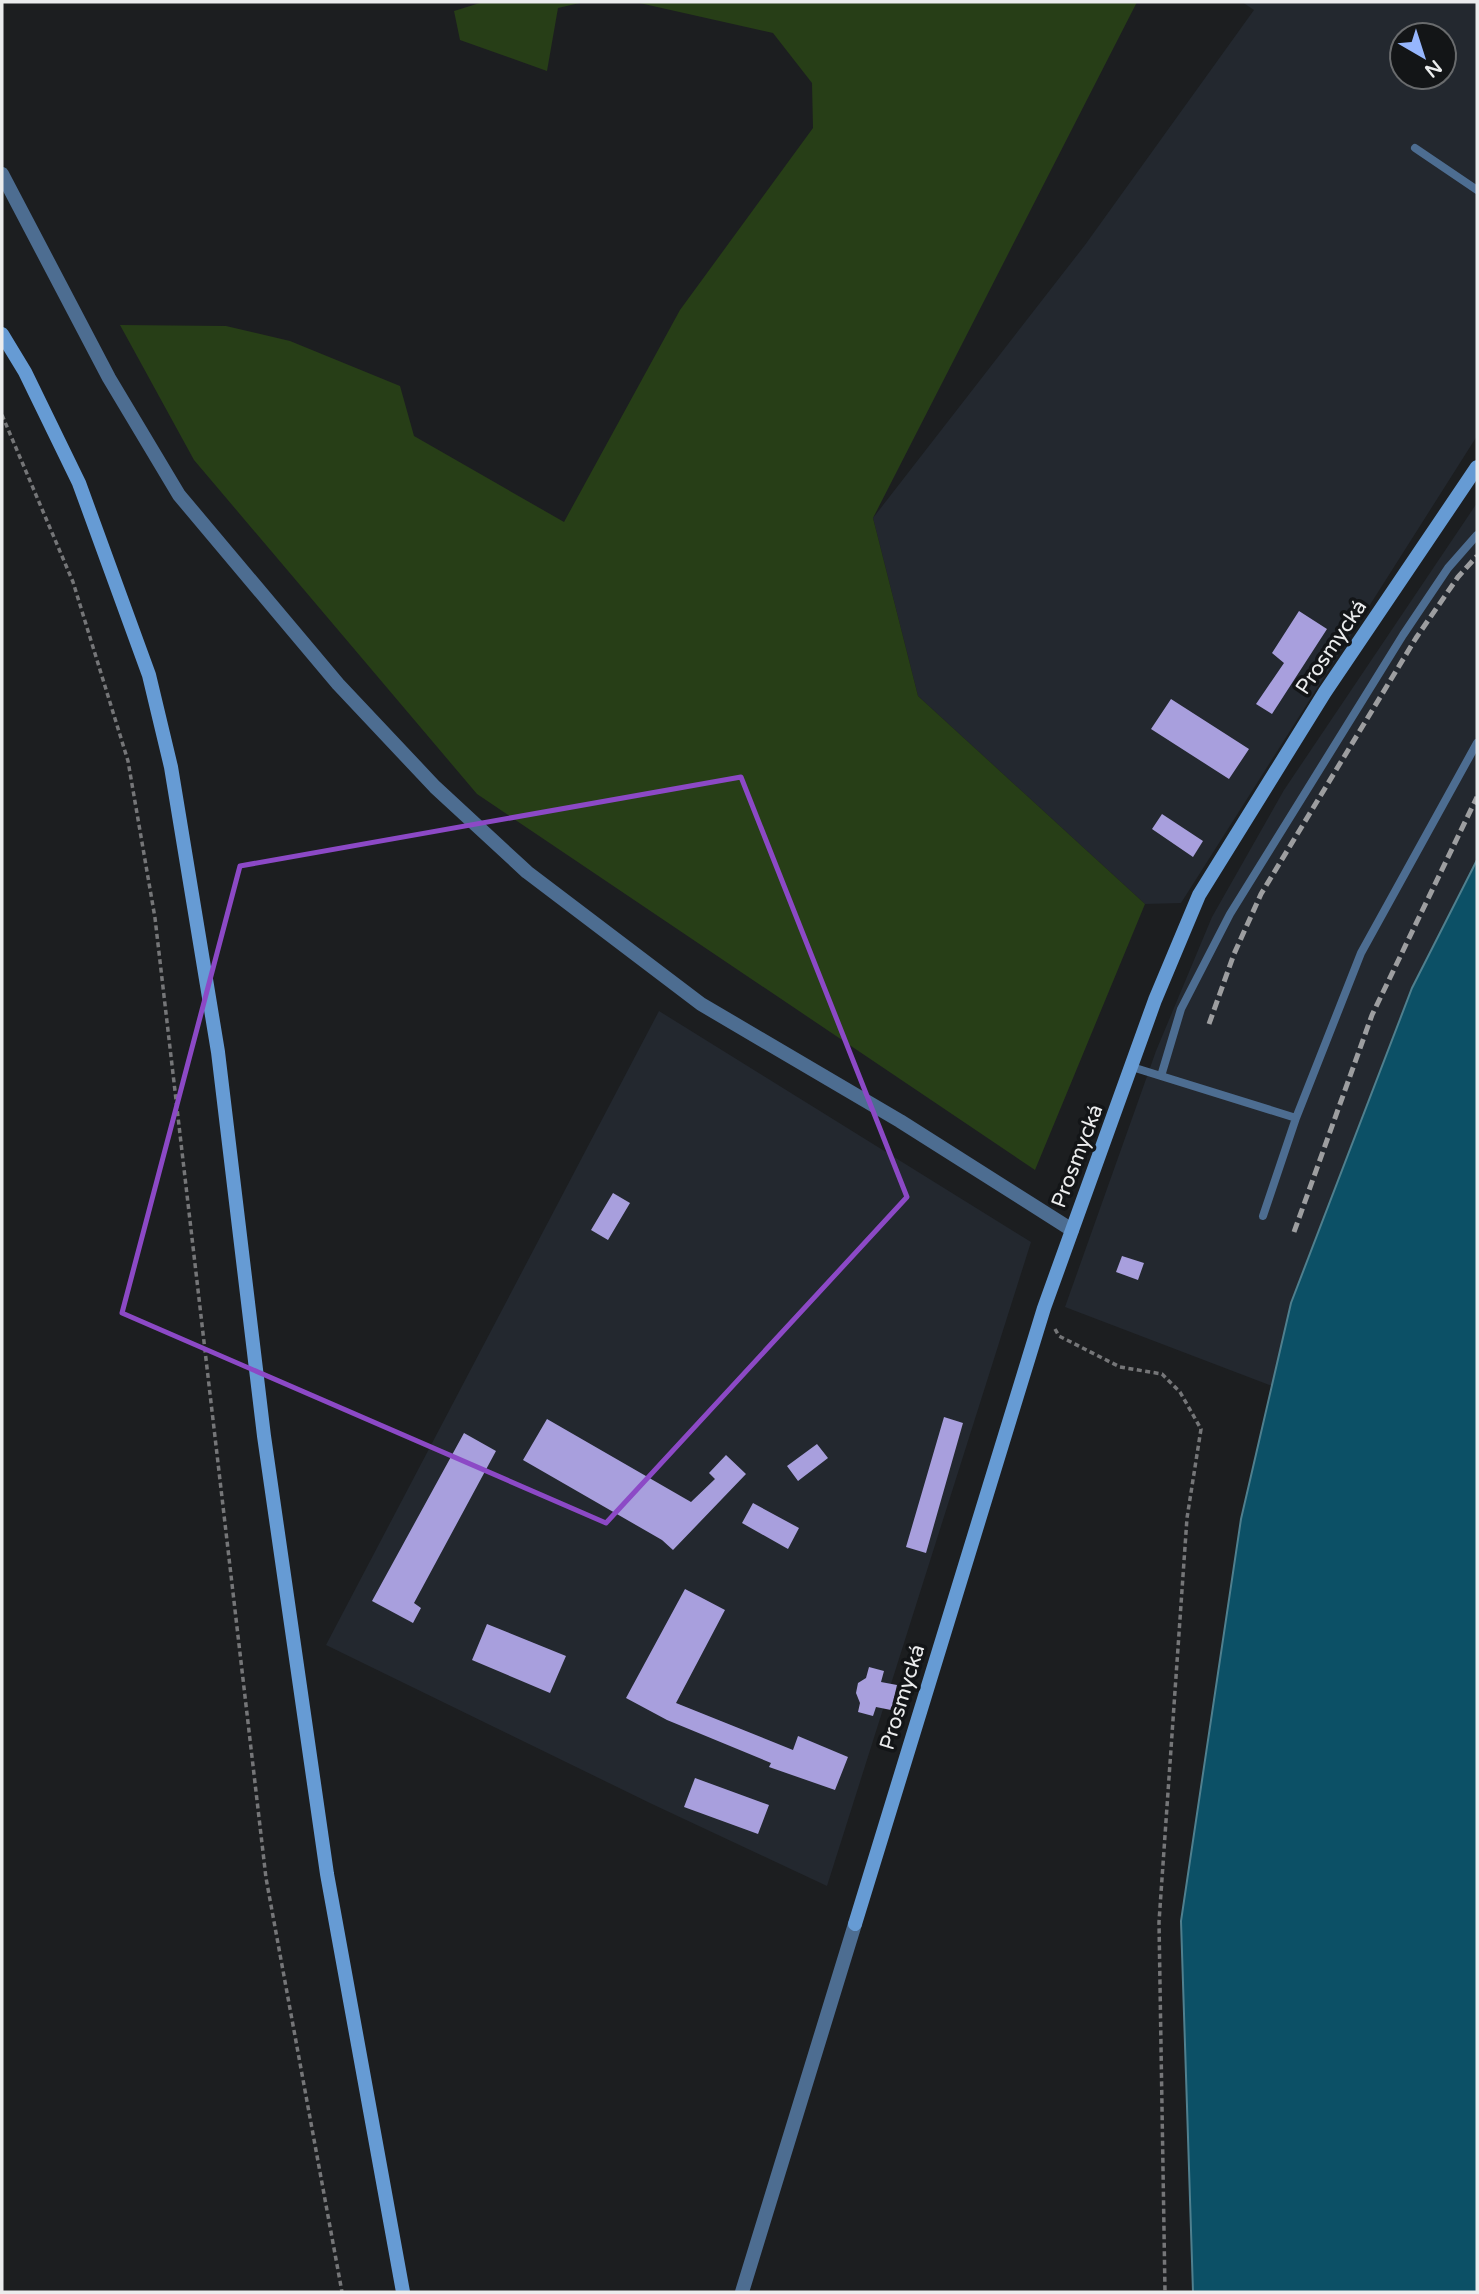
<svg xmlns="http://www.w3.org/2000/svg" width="1479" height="2294" font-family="'Varela Round',sans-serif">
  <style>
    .built { fill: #23282f; fill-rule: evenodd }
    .green { fill: #273e17 }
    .water { fill: #0c5066; stroke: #4f7f8e; stroke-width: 2 }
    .building { fill: #a89fdd }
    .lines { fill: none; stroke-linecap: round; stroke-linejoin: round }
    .path { stroke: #757678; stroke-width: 3.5; stroke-dasharray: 5 3.5; stroke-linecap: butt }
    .lane { stroke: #4d6d91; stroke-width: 8 }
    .street { stroke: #4d6d91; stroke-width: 14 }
    .secondary { stroke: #669bd4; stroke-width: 14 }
    .rail { stroke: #9d9ea0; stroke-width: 5; stroke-dasharray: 10 5; stroke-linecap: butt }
    .marked { fill: none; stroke: #8c49c6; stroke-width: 5; stroke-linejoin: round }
    .labels { text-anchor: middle; stroke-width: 7; stroke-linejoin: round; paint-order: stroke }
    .street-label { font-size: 21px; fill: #ebeced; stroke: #131517 }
  </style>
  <rect width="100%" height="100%" fill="#1c1e20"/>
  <!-- built -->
  <path class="built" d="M 1242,2 L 1477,2 L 1477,436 L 1181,903 L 1145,904 L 918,696 L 873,518 L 1085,245 L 1254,10 ZM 1402,35 L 1444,35 L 1444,77 L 1402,77 Z
    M 1477,503 L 1477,860 L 1412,988 L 1291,1304 L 1272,1386 L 1065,1307 L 1156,1051 L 1212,917 L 1284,790 Z
    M 659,1011 L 1031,1242 L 827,1886 L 652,1804 L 326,1645 Z"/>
  <!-- green -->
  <path class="green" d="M 483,2 L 584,2 L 558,8 L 547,71 L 460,40 L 454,11 Z
    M 635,2 L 1137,2 L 873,518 L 918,696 L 1145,904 L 1035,1170 L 477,794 L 194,460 L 120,325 L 226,326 L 290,341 L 400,386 L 414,436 L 564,522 L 680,310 L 813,128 L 812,83 L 773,33 Z"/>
  <!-- water -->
  <path class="water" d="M 1477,860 L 1477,2292 L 1193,2292 L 1181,1921 L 1241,1519 L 1291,1303 L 1412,988 Z"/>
  <!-- building -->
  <path class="building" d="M 1299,611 L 1327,629 L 1272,714 L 1256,704 L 1284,663 L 1272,653 Z
    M 1171,699 L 1249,749 L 1229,779 L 1151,729 Z
    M 1162,814 L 1203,841 L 1193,857 L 1152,829 Z
    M 613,1193 L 630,1203 L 608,1240 L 591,1230 Z
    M 1122,1256 L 1144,1263 L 1138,1280 L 1116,1272 Z
    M 944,1417 L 963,1423 L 926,1553 L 906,1547 Z
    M 547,1419 L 691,1502 L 715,1479 L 709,1473 L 726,1455 L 746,1474 L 673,1550 L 662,1540 L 523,1460 Z
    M 464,1433 L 496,1451 L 414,1603 L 421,1608 L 413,1623 L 372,1601 Z
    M 817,1444 L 828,1458 L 798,1481 L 787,1466 Z
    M 753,1503 L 799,1528 L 788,1549 L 742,1523 Z
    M 685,1589 L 725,1610 L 676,1703 L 793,1750 L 798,1736 L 848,1757 L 835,1790 L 769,1767 L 771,1763 L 667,1720 L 626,1698 Z
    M 487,1624 L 566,1656 L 550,1693 L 472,1660 Z
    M 869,1667 L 884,1671 L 881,1682 L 897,1685 L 891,1710 L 876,1707 L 873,1716 L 858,1712 L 860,1703 L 856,1693 L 858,1683 L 866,1678 Z
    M 695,1778 L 769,1805 L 758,1834 L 684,1807 Z"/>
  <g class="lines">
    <!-- path -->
    <path class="path" d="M 2,415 L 73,582 L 128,761 L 155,918 L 266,1878 L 342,2292
      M 1055,1329 L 1059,1336 L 1120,1367 L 1162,1374 L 1180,1392 L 1201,1429 L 1187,1518 L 1159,1922 L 1165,2292"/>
    <!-- lane -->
    <path class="lane" d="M 1415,148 L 1477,190
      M 1132,1067 L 1296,1118
      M 1161,1076 L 1181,1009 L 1230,914 L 1403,635 L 1448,568 L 1477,535
      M 1263,1216 L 1296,1118 L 1361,953 L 1477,743"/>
    <!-- street -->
    <path class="street" d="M 2,174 L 109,378 L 179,495 L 338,684 L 435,787 L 527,872 L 701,1004 L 900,1121 L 1072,1230
      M 742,2292 L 855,1924"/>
    <!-- secondary -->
    <path class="secondary" d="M 2,334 L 25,372 L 79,483 L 149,675 L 171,767 L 218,1052 L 264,1436 L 327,1874 L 403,2292
      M 855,1924 L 1044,1308 L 1155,1000 L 1199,895 L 1325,692 L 1477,467"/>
    <!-- rail -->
    <path class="rail" d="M 1209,1024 L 1234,954 L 1261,894 L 1416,638 L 1458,577 L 1477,556
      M 1294,1232 L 1372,1015 L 1477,797"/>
  </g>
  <!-- marked area -->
  <path class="marked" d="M 741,777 L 907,1197 L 606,1523 L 122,1313 L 240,866 Z"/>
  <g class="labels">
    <!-- street labels -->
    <g class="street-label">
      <text transform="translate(1331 647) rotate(-56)" y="7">Prosmycká</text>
      <text transform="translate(1077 1156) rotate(-69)" y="7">Prosmycká</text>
      <text transform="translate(902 1697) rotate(-73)" y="7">Prosmycká</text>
    </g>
  </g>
  <!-- border -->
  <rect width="1479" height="2294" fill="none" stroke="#ebeced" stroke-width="7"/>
  <!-- north arrow -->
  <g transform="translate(1423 56) rotate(141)"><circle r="33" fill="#131517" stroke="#696b6d" stroke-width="2"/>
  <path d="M0-5L12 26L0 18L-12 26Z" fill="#96b6fd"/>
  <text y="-10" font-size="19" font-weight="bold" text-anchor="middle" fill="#ebeced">N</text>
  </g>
</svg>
